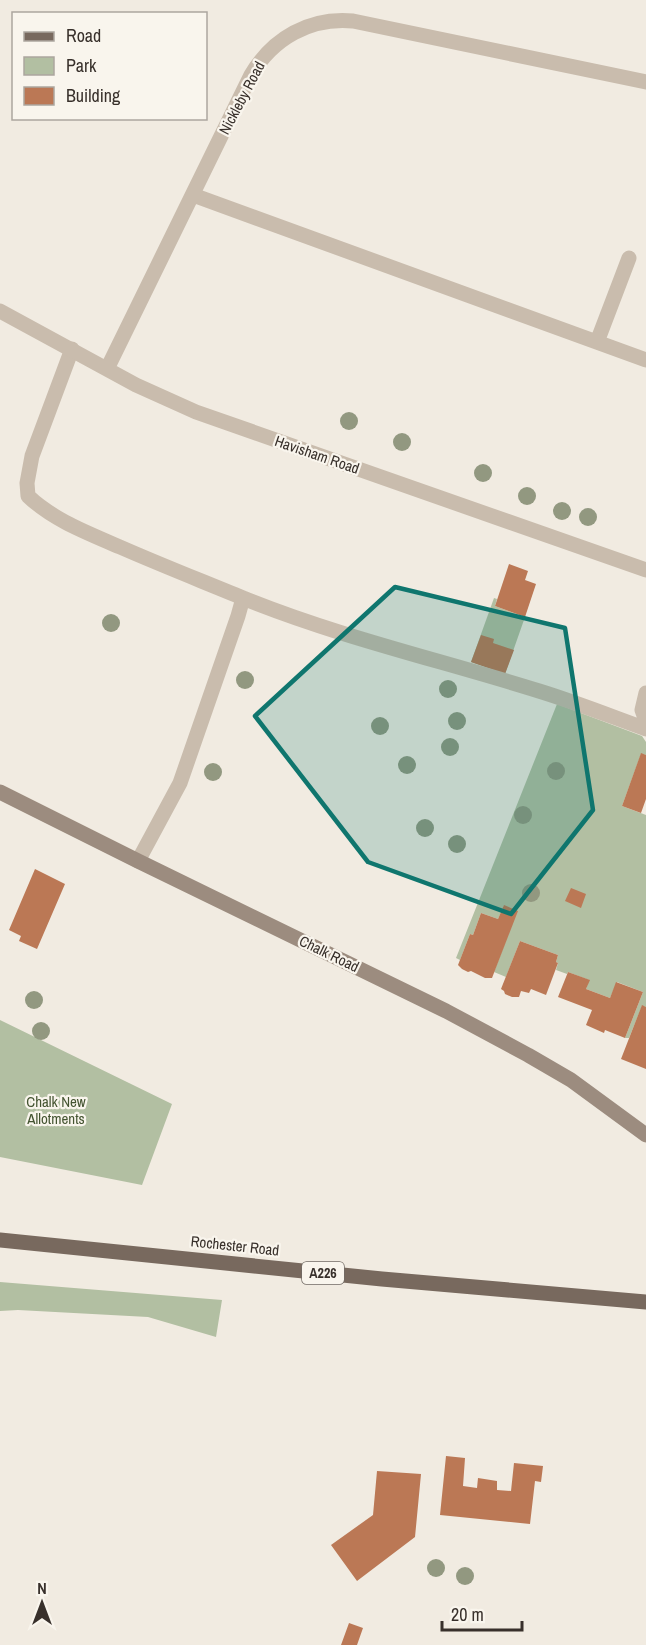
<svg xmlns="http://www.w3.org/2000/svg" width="646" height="1645" font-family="'Archivo Narrow',sans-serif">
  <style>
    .green { fill: #b2bfa2 }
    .building { fill: #bb7855 }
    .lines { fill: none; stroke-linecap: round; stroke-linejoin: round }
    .lane { stroke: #c9bcad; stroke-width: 15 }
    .street { stroke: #c9bcad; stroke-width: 15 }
    .secondary { stroke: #9c8c7f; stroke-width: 15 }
    .primary { stroke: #78695e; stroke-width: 15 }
    .tree { fill: #929880 }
    .marked { fill: #0f766e; fill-opacity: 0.2; stroke: #0f766e; stroke-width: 4.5; stroke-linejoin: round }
    .labels { text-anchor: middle; stroke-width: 4.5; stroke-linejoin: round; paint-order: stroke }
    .shield { fill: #f9f5ed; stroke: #726b65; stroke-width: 1.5 }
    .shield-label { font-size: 14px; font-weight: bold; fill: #38302b }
    .street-label { font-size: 15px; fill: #38302b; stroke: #f9f5ed }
    .park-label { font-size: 15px; fill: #445431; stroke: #f9f5ed }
  </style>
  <rect width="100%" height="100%" fill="#f1ebe1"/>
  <!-- green -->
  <path class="green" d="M 494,598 L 497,599 L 495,606 L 525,617 L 505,674 L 471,662 Z
    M 557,704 L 642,736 L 646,742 L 646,755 L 641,754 L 622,806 L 646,815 L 646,1007 L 642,1006 L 629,1038 L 625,1038 L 643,992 L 617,982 L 610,998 L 586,989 L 589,980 L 568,972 L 567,974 L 556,970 L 558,963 L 556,962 L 558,955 L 520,941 L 506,977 L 494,972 L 517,911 L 504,906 L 498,919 L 481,913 L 473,935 L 470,934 L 460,960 L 456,958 Z
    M 0,1020 L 172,1104 L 142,1185 L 0,1157 Z
    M 0,1282 L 222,1300 L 216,1337 L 148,1317 L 18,1310 L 0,1311 Z"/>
  <!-- building -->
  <path class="building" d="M 509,564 L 528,571 L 525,580 L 536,584 L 525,617 L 495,606 Z
    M 481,635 L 494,639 L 493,643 L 514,650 L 505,674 L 471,662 Z
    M 641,753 L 646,755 L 646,799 L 641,813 L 622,806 Z
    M 35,869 L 65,884 L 37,949 L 19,941 L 21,936 L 9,930 Z
    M 571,888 L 586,894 L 581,908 L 565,901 Z
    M 504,905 L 518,911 L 492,978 L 485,978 L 471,971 L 468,972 L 462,969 L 458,965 L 470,934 L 473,935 L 481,913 L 498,919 Z
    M 520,941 L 558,955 L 556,962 L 558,963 L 546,995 L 531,989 L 529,993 L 521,991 L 519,997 L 512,997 L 505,994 L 504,991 L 501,989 Z
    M 568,972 L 590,980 L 586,989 L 610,998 L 616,982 L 643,992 L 625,1038 L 605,1030 L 604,1033 L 586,1025 L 592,1010 L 558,997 Z
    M 642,1005 L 646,1007 L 646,1069 L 621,1059 Z
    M 446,1456 L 465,1458 L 463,1486 L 477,1488 L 478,1478 L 497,1481 L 497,1490 L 511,1491 L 514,1463 L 543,1466 L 541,1482 L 535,1481 L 530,1524 L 440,1515 Z
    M 377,1471 L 421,1474 L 415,1537 L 357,1581 L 331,1545 L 373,1515 Z
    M 349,1623 L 363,1628 L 357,1645 L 341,1645 Z"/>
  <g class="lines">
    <!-- lane -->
    <path class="lane" d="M 193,195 L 646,360
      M 597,342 L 629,258
      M 72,349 L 32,456 L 27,483 L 28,496 C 53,520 88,533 120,547 C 161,565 202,581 243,598
      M 646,693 L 642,710 L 646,721
      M 138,861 L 180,783 L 238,616 L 243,598 C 339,637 440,660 539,691 C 575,702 610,716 646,729"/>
    <!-- street -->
    <path class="street" d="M 0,311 L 136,385 L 196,412 L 646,570
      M 107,369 L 251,75 C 273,38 310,17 353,21 L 646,82"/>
    <!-- secondary -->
    <path class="secondary" d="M 0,792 L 138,861 L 446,1011 L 528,1055 L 571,1080 L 646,1135"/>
    <!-- primary -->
    <path class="primary" d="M 0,1240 L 382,1279 L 646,1302"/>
  </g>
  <!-- trees -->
  <g class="tree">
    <circle cx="349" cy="421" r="9"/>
    <circle cx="402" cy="442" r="9"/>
    <circle cx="483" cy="473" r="9"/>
    <circle cx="527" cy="496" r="9"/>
    <circle cx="562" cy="511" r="9"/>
    <circle cx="588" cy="517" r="9"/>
    <circle cx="111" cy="623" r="9"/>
    <circle cx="245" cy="680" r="9"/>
    <circle cx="448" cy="689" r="9"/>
    <circle cx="457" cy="721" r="9"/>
    <circle cx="380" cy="726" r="9"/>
    <circle cx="450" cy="747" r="9"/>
    <circle cx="407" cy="765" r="9"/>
    <circle cx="556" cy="771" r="9"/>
    <circle cx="213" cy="772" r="9"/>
    <circle cx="523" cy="815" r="9"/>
    <circle cx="425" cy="828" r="9"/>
    <circle cx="457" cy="844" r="9"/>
    <circle cx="531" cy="893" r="9"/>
    <circle cx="34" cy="1000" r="9"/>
    <circle cx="41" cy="1031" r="9"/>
    <circle cx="436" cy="1568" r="9"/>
    <circle cx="465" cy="1576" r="9"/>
  </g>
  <!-- marked area -->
  <path class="marked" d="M 395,587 L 565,628 L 593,810 L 511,914 L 368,862 L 255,716 Z"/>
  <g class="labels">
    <!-- shield labels -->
    <rect class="shield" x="302" y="1262" width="42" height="22" rx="4.5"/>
    <g class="shield-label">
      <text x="323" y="1278">A226</text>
    </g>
    <!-- street labels -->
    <g class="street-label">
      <text transform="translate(242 98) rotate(-62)" y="5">Nickleby Road</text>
      <text transform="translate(317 455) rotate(19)" y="5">Havisham Road</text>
      <text transform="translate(329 954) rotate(26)" y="5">Chalk Road</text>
      <text transform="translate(235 1246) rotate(6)" y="5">Rochester Road</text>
    </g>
    <!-- park labels -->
    <g class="park-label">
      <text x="56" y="1107">Chalk New<tspan x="56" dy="17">Allotments</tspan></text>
    </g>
  </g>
  <!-- legend -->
  <rect x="12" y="12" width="195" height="108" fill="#f9f5ed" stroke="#aca69f" stroke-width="1.5"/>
  <rect x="24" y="32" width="30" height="9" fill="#78695e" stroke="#aca69f" stroke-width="1.5"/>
  <text x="66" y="42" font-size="18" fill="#38302b">Road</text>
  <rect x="24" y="57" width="30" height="18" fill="#b2bfa2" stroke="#aca69f" stroke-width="1.5"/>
  <text x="66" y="72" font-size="18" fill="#38302b">Park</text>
  <rect x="24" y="87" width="30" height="18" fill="#bb7855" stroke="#aca69f" stroke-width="1.5"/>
  <text x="66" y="102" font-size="18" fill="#38302b">Building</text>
  <!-- north arrow -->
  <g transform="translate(42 1603)" stroke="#f9f5ed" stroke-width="4.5" paint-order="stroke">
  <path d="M0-4.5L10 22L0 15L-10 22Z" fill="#38302b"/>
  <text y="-9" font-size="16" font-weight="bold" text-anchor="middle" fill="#38302b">N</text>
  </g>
  <!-- scale -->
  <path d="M442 1621v9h80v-9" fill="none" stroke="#38302b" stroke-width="3"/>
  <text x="451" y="1621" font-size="18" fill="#38302b" stroke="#f9f5ed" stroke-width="4.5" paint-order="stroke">20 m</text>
</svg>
